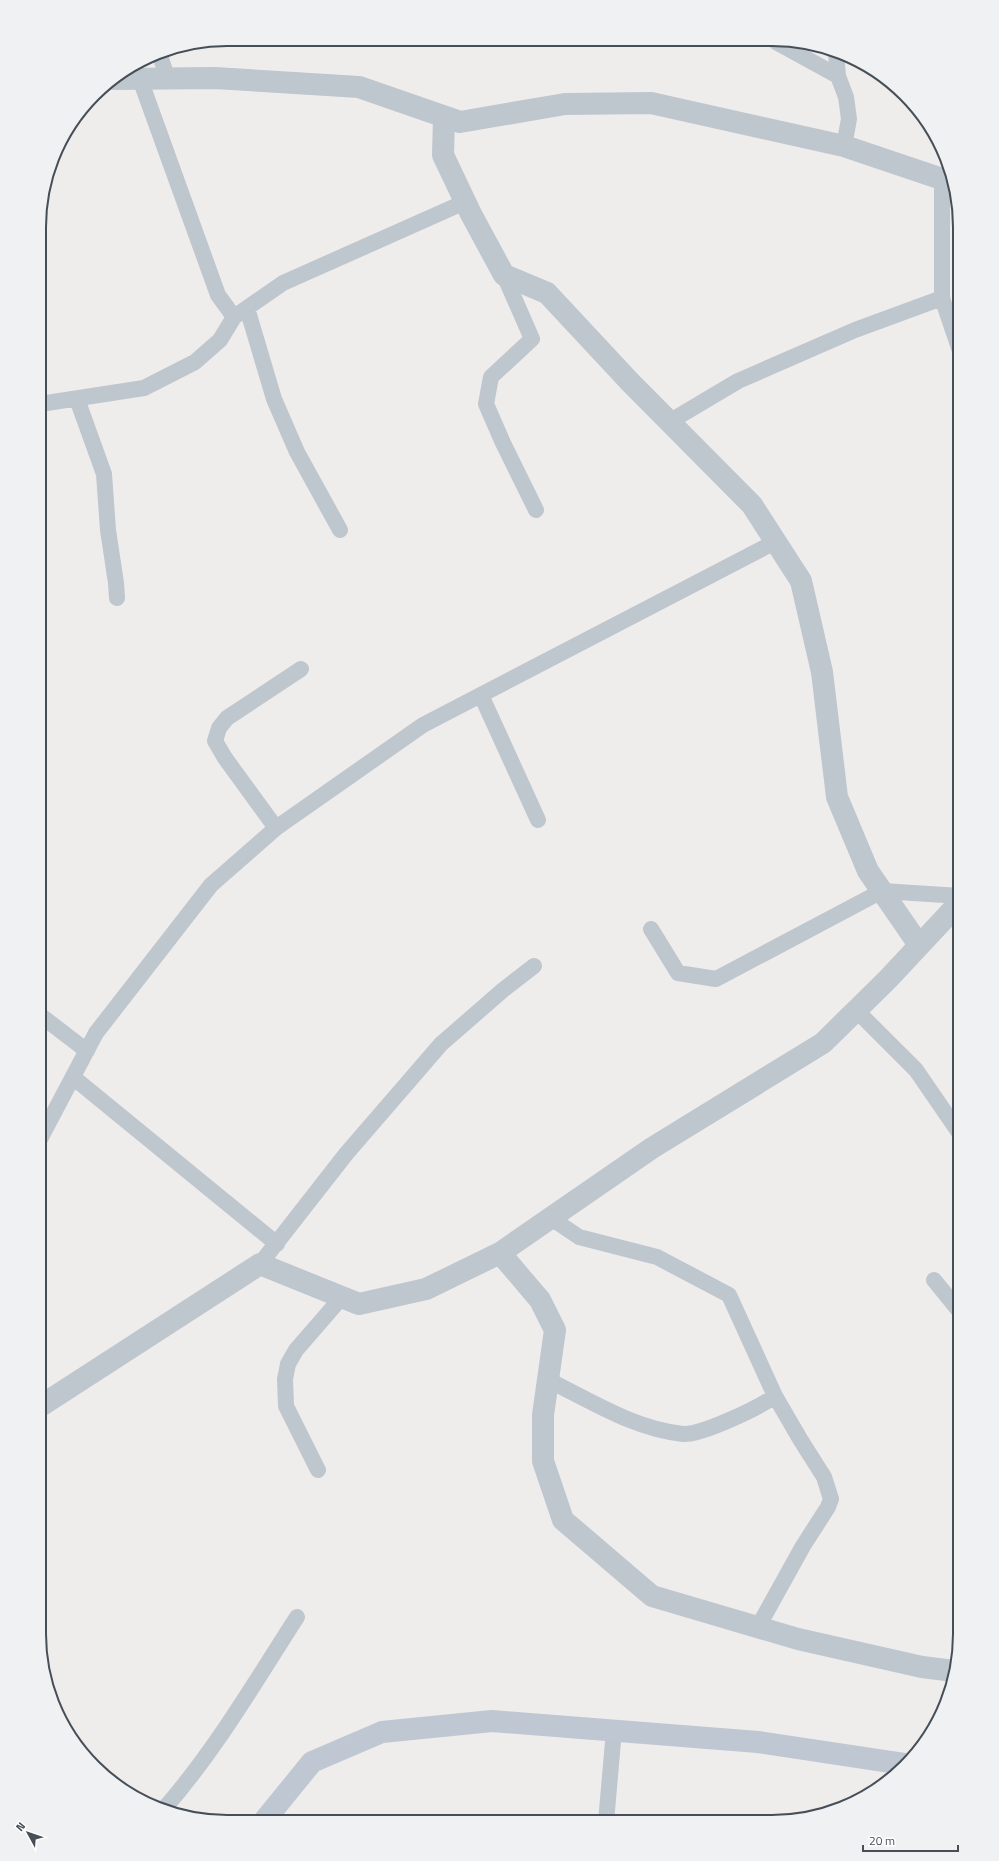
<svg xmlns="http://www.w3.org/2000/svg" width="999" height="1861" font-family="'Titillium Web',sans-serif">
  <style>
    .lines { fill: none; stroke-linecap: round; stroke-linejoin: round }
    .service { stroke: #bec6ce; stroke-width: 16 }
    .minor { stroke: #bec6ce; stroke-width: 22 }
    .secondary { stroke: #bec7d2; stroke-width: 22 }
    .rim { fill: none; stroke: #464f58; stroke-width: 2 }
  </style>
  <rect width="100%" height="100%" fill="#efecec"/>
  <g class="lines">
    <!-- service -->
    <path class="service" d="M 776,42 L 838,76
      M 836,52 L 838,76 L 846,97 L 849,119 L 844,146
      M 159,53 L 168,79
      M 140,79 L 218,295 L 234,317
      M 942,179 L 942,298 L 960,351
      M 504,275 L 532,339 L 491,377 L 486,404 L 503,443 L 536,510
      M 247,308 L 274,399 L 297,452 L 340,530
      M 77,399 L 104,474 L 108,530 L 116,583 L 117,598
      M 40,404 L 144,388 L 195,362 L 220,340 L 234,317 L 283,283 L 465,202
      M 669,422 L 738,381 L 855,330 L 942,298
      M 481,695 L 538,820
      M 276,828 L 225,758 L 215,741 L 219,728 L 227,718 L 301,669
      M 651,929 L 678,973 L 716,979 L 882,891 L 960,896
      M 856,1010 L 916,1070 L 960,1134
      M 40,1015 L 87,1051
      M 74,1078 L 277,1244
      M 40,1139 L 96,1033 L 211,885 L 276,828 L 423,725 L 775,542
      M 551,1218 L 579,1237 L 657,1257 L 729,1295 L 775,1396 L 800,1439 L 824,1477 L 831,1499 L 828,1507 L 803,1546 L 758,1627
      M 260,1264 L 346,1154 L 441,1044 L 503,990 L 534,966
      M 934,1280 L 960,1312
      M 548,1380 C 591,1401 634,1429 683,1434 C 702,1435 758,1408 775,1396
      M 318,1470 L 286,1406 L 285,1379 L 288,1364 L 296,1350 L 342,1297
      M 163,1810 C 215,1751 255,1682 297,1617
      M 606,1822 L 614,1730"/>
    <!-- minor -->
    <path class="minor" d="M 114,79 L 215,78 L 359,87 L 460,122 L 565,104 L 651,103 L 844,146 L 942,179 L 952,179
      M 444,117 L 443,155 L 471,214 L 504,275 L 547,293 L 630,382 L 752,505 L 801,581 L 822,672 L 837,797 L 868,871 L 919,945
      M 500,1253 L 540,1300 L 555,1330 L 543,1415 L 543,1461 L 563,1520 L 652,1596 L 798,1639 L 922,1667 L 954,1671
      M 39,1407 L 260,1264 L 359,1304 L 426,1289 L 500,1253 L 652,1148 L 823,1043 L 888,979 L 960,902"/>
    <!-- secondary -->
    <path class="secondary" d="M 264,1821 L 312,1762 L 382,1732 L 492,1721 L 758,1742 L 904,1764"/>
  </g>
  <!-- crop -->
  <path d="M0 0H999V1861H0ZM227 46H772A181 181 0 0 1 953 227V1634A181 181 0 0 1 772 1815H227A181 181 0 0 1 46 1634V227A181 181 0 0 1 227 46Z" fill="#f0f1f2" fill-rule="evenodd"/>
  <path class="rim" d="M227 46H772A181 181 0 0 1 953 227V1634A181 181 0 0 1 772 1815H227A181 181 0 0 1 46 1634V227A181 181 0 0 1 227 46Z"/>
  <!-- north arrow -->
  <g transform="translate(28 1833) rotate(310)" stroke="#ffffff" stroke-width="3" paint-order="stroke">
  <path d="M0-3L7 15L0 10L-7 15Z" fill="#464f58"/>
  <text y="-6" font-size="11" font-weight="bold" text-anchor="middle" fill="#464f58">N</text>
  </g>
  <!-- scale -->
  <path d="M863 1845v6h95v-6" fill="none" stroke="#464f58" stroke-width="2"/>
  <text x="869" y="1845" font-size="12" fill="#464f58" stroke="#ffffff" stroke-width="3" paint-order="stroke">20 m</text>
</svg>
